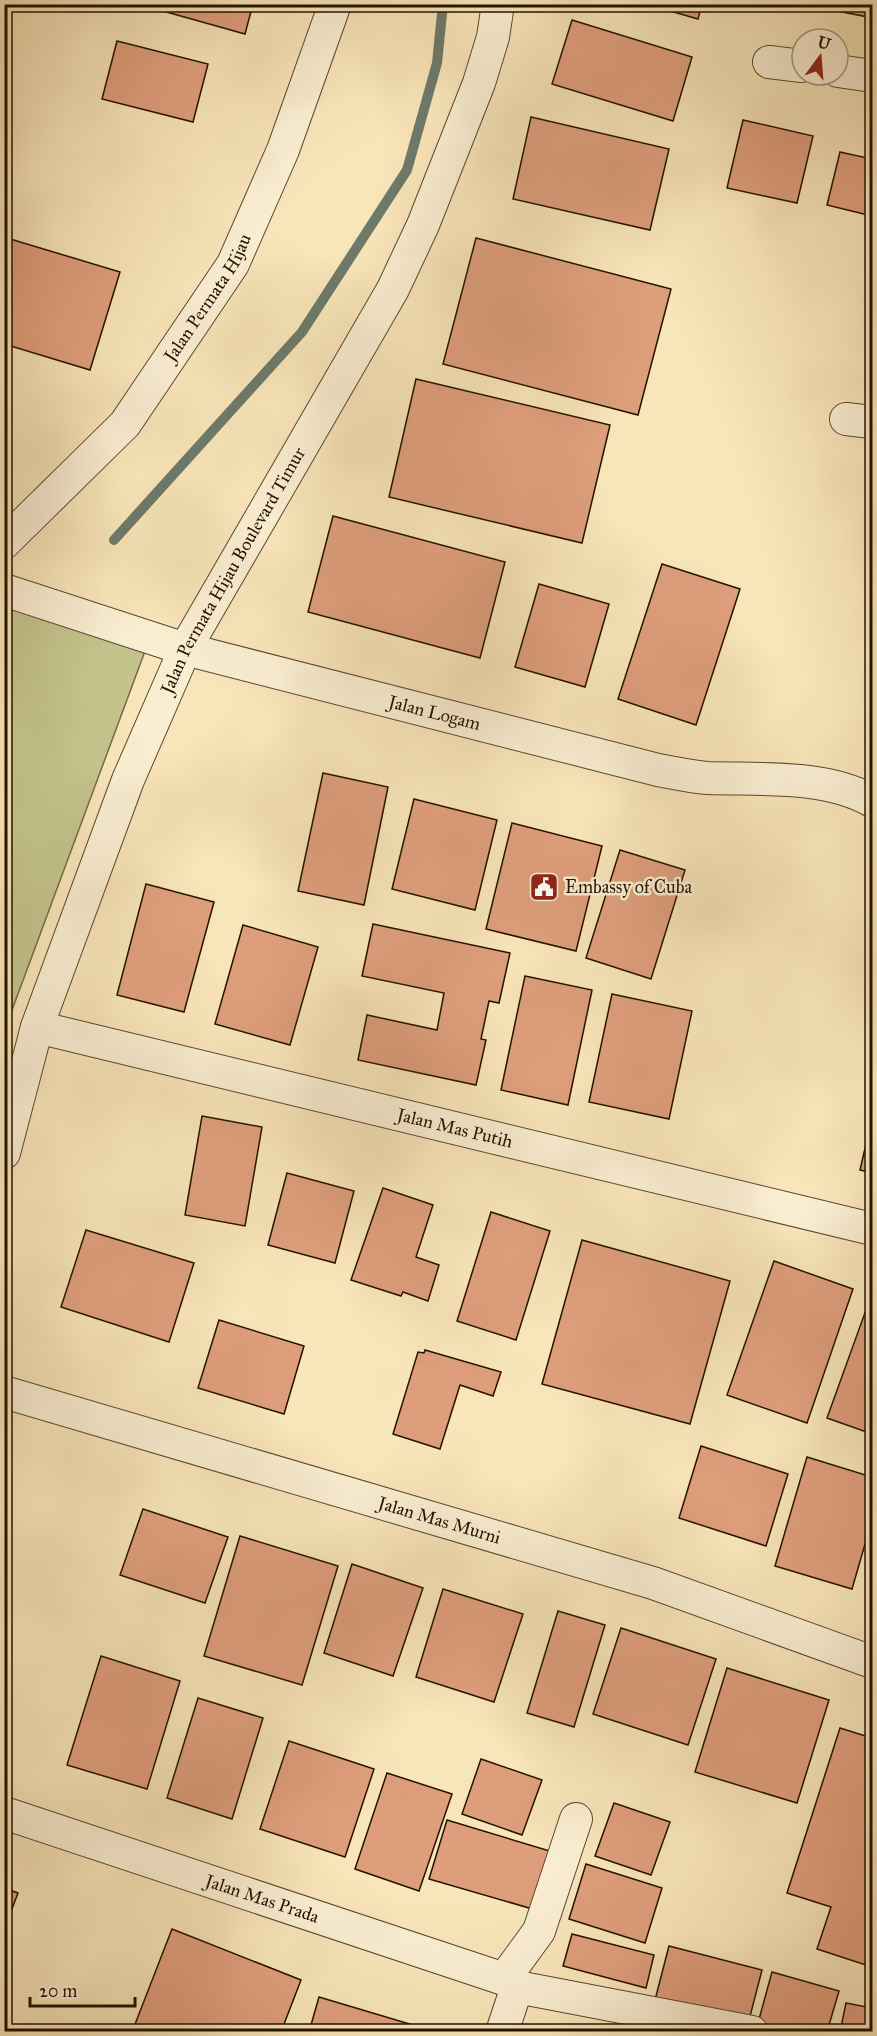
<svg xmlns="http://www.w3.org/2000/svg" width="877" height="2036" font-family="'IM FELL Great Primer',serif">
  <style>
    .green { fill: #c3c38b; stroke: #746a46; stroke-width: 1.5 }
    .lines { fill: none; stroke-linecap: round; stroke-linejoin: round }
    .stream { stroke: #6d7a6b; stroke-width: 10 }
    .building { fill: #de9e7c; stroke: #241200; stroke-width: 1.5 }
    .minor-casing { stroke: #59472e; stroke-width: 34 }
    .minor { stroke: #faeed2; stroke-width: 32 }
    .labels { text-anchor: middle; stroke-width: 5; stroke-linejoin: round; paint-order: stroke }
    .street-label { font-size: 18px; fill: #241200; stroke: #faeed2 }
    .poi-label { font-size: 18px; fill: #241200; stroke: #faeed2; text-anchor: start }
  </style>
  <rect width="100%" height="100%" fill="#f8e5b9"/>
  <filter id="stains"><feTurbulence type="fractalNoise" baseFrequency=".00333" numOctaves="4"/><feColorMatrix values="0 0 0 0 .2 0 0 0 0 .09 0 0 0 0 .02 0 0 0 .5 -.17"/></filter>
  <radialGradient id="worn" r=".72"><stop offset=".6" stop-color="#630" stop-opacity="0"/><stop offset="1" stop-color="#630" stop-opacity=".3"/></radialGradient>
  <!-- green -->
  <path class="green" d="M 5,605 L 148,643 L 5,1029 Z"/>
  <g class="lines">
    <!-- stream -->
    <path class="stream" d="M 114,540 L 302,332 L 407,170 L 437,63 L 443,4"/>
  </g>
  <!-- building -->
  <path class="building" d="M 138,4 L 253,4 L 245,34 Z
    M 646,4 L 702,4 L 698,19 Z
    M 802,4 L 870,4 L 868,17 Z
    M 572,20 L 692,57 L 673,121 L 552,84 Z
    M 117,41 L 208,64 L 193,122 L 102,99 Z
    M 531,117 L 669,149 L 650,230 L 513,199 Z
    M 743,120 L 813,136 L 797,203 L 727,188 Z
    M 840,152 L 872,159 L 872,216 L 827,205 Z
    M 7,238 L 120,272 L 90,370 L 4,344 L 4,247 Z
    M 476,238 L 671,289 L 638,415 L 443,364 Z
    M 416,379 L 610,425 L 582,543 L 389,497 Z
    M 333,516 L 505,562 L 480,658 L 308,612 Z
    M 662,564 L 740,589 L 696,725 L 618,699 Z
    M 539,584 L 609,604 L 585,687 L 515,667 Z
    M 323,773 L 388,787 L 364,905 L 298,891 Z
    M 414,799 L 497,820 L 475,910 L 392,889 Z
    M 512,823 L 602,846 L 576,951 L 486,929 Z
    M 620,850 L 685,870 L 651,979 L 586,958 Z
    M 146,884 L 214,902 L 184,1012 L 117,995 Z
    M 373,924 L 510,953 L 499,1003 L 489,1001 L 481,1039 L 486,1040 L 476,1085 L 358,1060 L 367,1015 L 437,1030 L 444,993 L 362,976 Z
    M 243,925 L 318,947 L 290,1045 L 215,1024 Z
    M 525,976 L 592,990 L 568,1105 L 501,1090 Z
    M 612,994 L 692,1011 L 669,1119 L 589,1102 Z
    M 202,1116 L 262,1127 L 245,1226 L 185,1215 Z
    M 872,1118 L 872,1173 L 860,1170 Z
    M 287,1173 L 354,1191 L 335,1263 L 268,1245 Z
    M 383,1188 L 433,1205 L 416,1257 L 439,1265 L 428,1301 L 403,1292 L 401,1296 L 351,1280 Z
    M 491,1212 L 550,1231 L 516,1340 L 457,1321 Z
    M 86,1230 L 194,1263 L 169,1342 L 61,1307 Z
    M 582,1240 L 730,1281 L 690,1424 L 542,1384 Z
    M 774,1261 L 853,1289 L 807,1423 L 727,1395 Z
    M 871,1296 L 872,1297 L 872,1434 L 827,1418 Z
    M 219,1320 L 304,1346 L 284,1414 L 198,1388 Z
    M 425,1350 L 501,1372 L 493,1396 L 460,1385 L 440,1449 L 393,1434 L 418,1352 L 424,1353 Z
    M 701,1446 L 788,1474 L 766,1546 L 679,1518 Z
    M 807,1457 L 872,1477 L 872,1520 L 852,1589 L 775,1566 Z
    M 143,1509 L 228,1537 L 205,1603 L 120,1575 Z
    M 240,1536 L 338,1566 L 302,1685 L 204,1656 Z
    M 352,1564 L 423,1588 L 393,1676 L 324,1653 Z
    M 443,1589 L 523,1614 L 494,1702 L 416,1677 Z
    M 558,1611 L 605,1625 L 574,1727 L 527,1713 Z
    M 621,1628 L 716,1659 L 688,1745 L 593,1714 Z
    M 101,1656 L 180,1681 L 147,1789 L 67,1765 Z
    M 727,1668 L 829,1700 L 797,1803 L 695,1772 Z
    M 198,1698 L 263,1718 L 232,1819 L 167,1798 Z
    M 840,1728 L 872,1738 L 872,1967 L 817,1949 L 831,1907 L 787,1893 Z
    M 289,1741 L 374,1769 L 345,1857 L 260,1829 Z
    M 481,1759 L 542,1780 L 522,1835 L 462,1814 Z
    M 387,1773 L 452,1794 L 419,1891 L 355,1869 Z
    M 614,1803 L 670,1822 L 651,1875 L 595,1856 Z
    M 447,1820 L 553,1852 L 536,1910 L 429,1879 Z
    M 586,1864 L 662,1888 L 645,1943 L 569,1919 Z
    M 4,1888 L 18,1893 L 4,1930 Z
    M 172,1929 L 301,1980 L 281,2032 L 132,2032 Z
    M 572,1934 L 654,1955 L 646,1988 L 563,1966 Z
    M 669,1946 L 762,1970 L 748,2024 L 655,2000 Z
    M 772,1972 L 839,1991 L 827,2032 L 786,2032 L 758,2023 Z
    M 319,1997 L 423,2028 L 422,2032 L 309,2032 Z
    M 846,2003 L 872,2008 L 872,2032 L 840,2032 Z"/>
  <g class="lines">
    <!-- minor casing -->
    <g class="minor-casing">
      <g id="minor">
        <path d="M 769,62 L 802,66"/>
        <path d="M 838,71 L 872,76"/>
        <path d="M 846,419 L 872,422"/>
        <path id="s1" d="M 4,543 L 125,424 L 233,264 L 283,150 L 335,4"/>
        <path id="s2" d="M 4,590 L 185,649 L 658,770 C 674,773 692,777 708,778 C 760,780 825,774 872,801"/>
        <path id="s3" d="M 37,1027 L 872,1229"/>
        <path id="s4" d="M 4,1153 L 37,1027 L 128,780 L 185,649 L 393,289 L 423,225 L 479,83 L 493,37 L 498,4"/>
        <path id="s5" d="M 4,1392 L 653,1583 L 872,1662"/>
        <path id="s6" d="M 4,1813 L 504,1979 L 517,1987 L 752,2032"/>
        <path d="M 504,1979 L 539,1931 L 576,1819"/>
        <path d="M 502,2032 L 517,1987"/>
      </g>
    </g>
    <!-- minor -->
    <use href="#minor" class="minor"/>
  </g>
  <!-- icons -->
  <defs>
    <g id="civic-square" transform="scale(1.5)"><rect x="-9" y="-9" width="18" height="18" rx="4" fill="#8f2418" stroke="#faeed2"/><path d="M-.6-6.5H3V-4.5H.6V-3L4-1V1h2V6H-6V1h2V-1L-.6-3ZM-1.2 2.5V6h2.4V2.5Z" fill="#fff"/></g>
  </defs>
  <g fill-rule="evenodd">
    <use href="#civic-square" x="544" y="887"/>
  </g>
  <g class="labels">
    <!-- street labels -->
    <g class="street-label">
      <text dy="6" stroke="none"><textPath href="#s1" startOffset="321">Jalan Permata Hijau</textPath></text>
      <text dy="6" stroke="none"><textPath href="#s4" startOffset="628">Jalan Permata Hijau Boulevard Timur</textPath></text>
      <text dy="6" stroke="none"><textPath href="#s2" startOffset="448">Jalan Logam</textPath></text>
      <text dy="6" stroke="none"><textPath href="#s3" startOffset="430">Jalan Mas Putih</textPath></text>
      <text dy="6" stroke="none"><textPath href="#s5" startOffset="454">Jalan Mas Murni</textPath></text>
      <text dy="6" stroke="none"><textPath href="#s6" startOffset="272">Jalan Mas Prada</textPath></text>
    </g>
    <!-- poi labels -->
    <g class="poi-label">
      <text x="565" y="893">Embassy of Cuba</text>
    </g>
  </g>
  <!-- margin -->
  <rect width="877" height="2036" fill="none" stroke="#f8e5b9" stroke-width="24"/>
  <rect x="6" y="6" width="865" height="2024" fill="none" stroke="#241200" stroke-width="3"/>
  <rect x="12" y="12" width="853" height="2012" fill="none" stroke="#241200" stroke-width="1.5"/>
  <!-- north arrow -->
  <g transform="translate(820 57) rotate(16)"><circle r="28" fill="#faeed2" stroke="#a4967e" stroke-width="1.5"/>
  <path d="M0-4.5L10 22L0 15L-10 22Z" fill="#8f2418"/>
  <text y="-9" font-size="16" font-weight="bold" text-anchor="middle" fill="#241200">U</text>
  </g>
  <!-- scale -->
  <path d="M30 1997v9h105v-9" fill="none" stroke="#241200" stroke-width="3"/>
  <text x="39" y="1997" font-size="18" fill="#241200" stroke="#faeed2" stroke-width="4.5" paint-order="stroke">20 m</text>
  <rect width="100%" height="100%" filter="url(#stains)"/>
  <rect width="100%" height="100%" fill="url(#worn)"/>
</svg>
